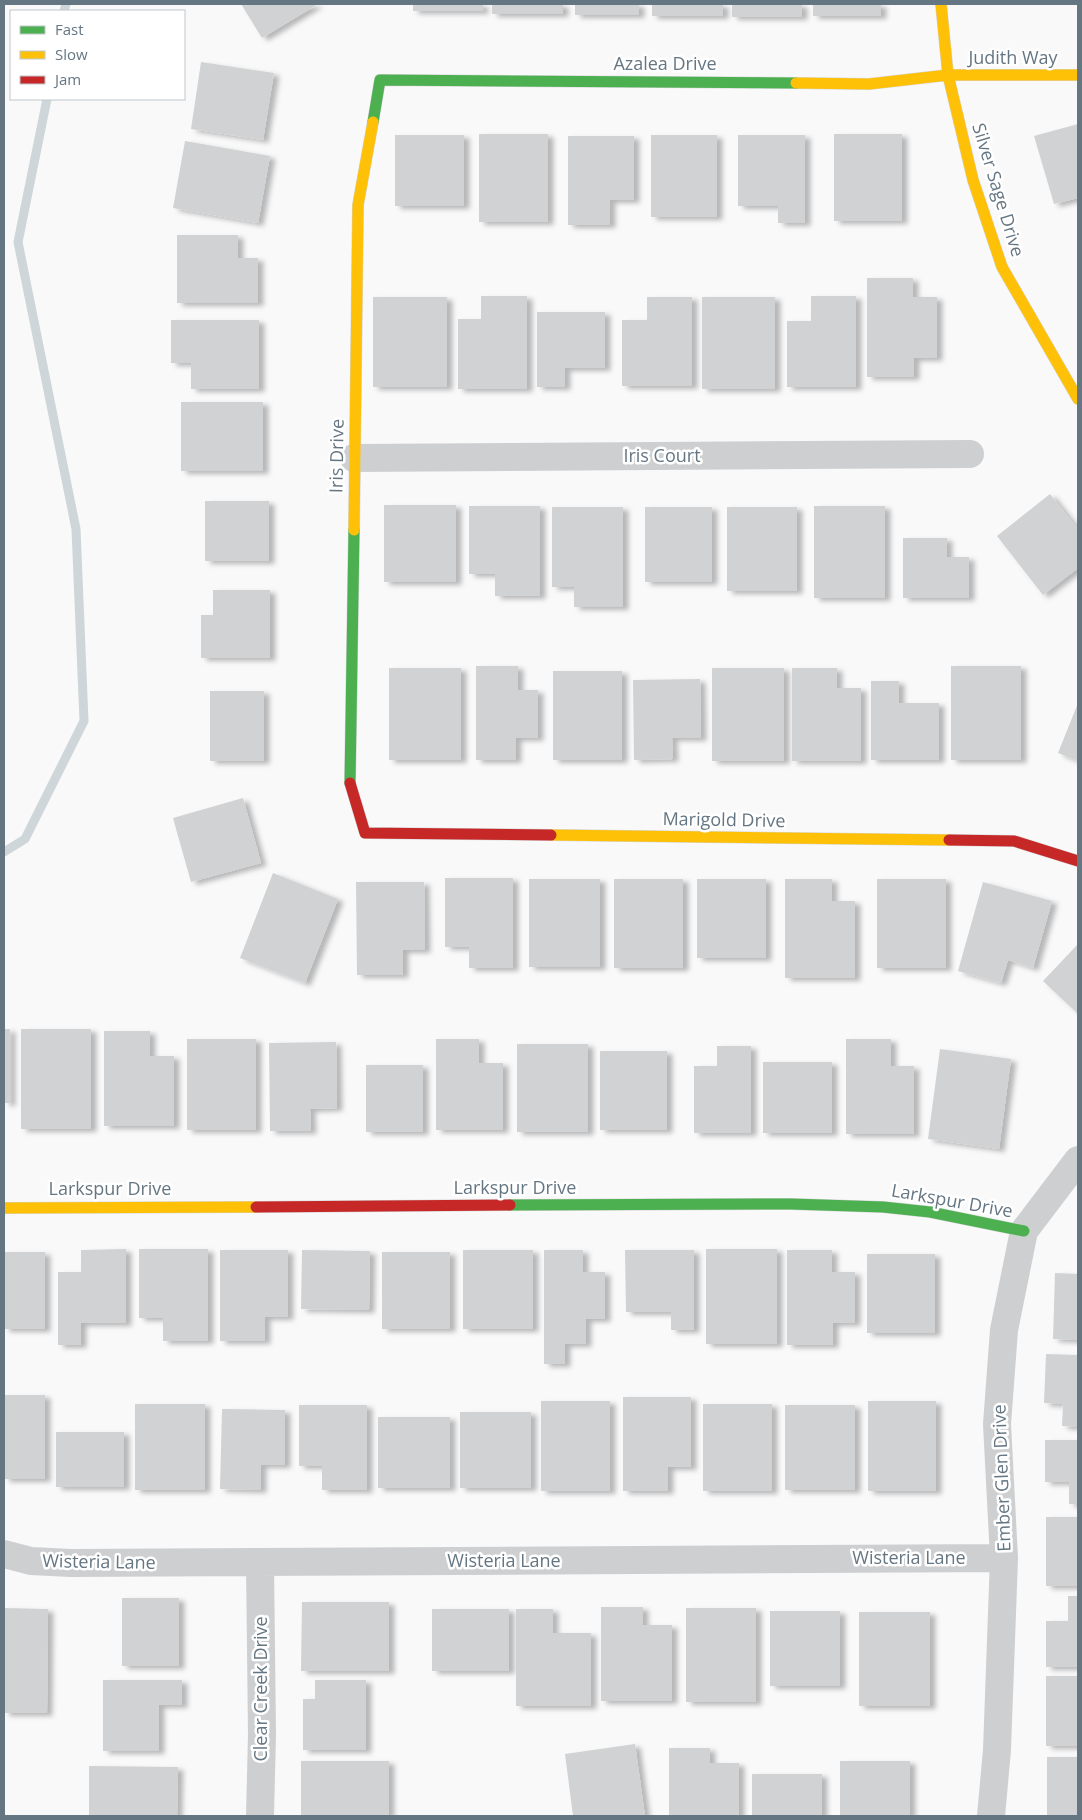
<svg xmlns="http://www.w3.org/2000/svg" width="1082" height="1820" font-family="'Open Sans',sans-serif">
  <style>
    .lines { fill: none; stroke-linecap: round; stroke-linejoin: round }
    .stream { stroke: #ced6d9; stroke-width: 9 }
    .building { fill: #d0d2d3; filter: url(#shadow) }
    .fast-casing { stroke: #d5d6d7; stroke-width: 12 }
    .slow-casing { stroke: #d5d6d7; stroke-width: 12 }
    .jam-casing { stroke: #d5d6d7; stroke-width: 12 }
    .street { stroke: #cecfd0; stroke-width: 28 }
    .fast { stroke: #4caf50; stroke-width: 11 }
    .slow { stroke: #ffc107; stroke-width: 11 }
    .jam { stroke: #c62828; stroke-width: 11 }
    .labels { text-anchor: middle; stroke-width: 5; stroke-linejoin: round; paint-order: stroke }
    .street-label { font-size: 18px; fill: #657683; stroke: #fff }
  </style>
  <defs>
    <filter id="shadow"><feDropShadow dx="5.5" dy="3" stdDeviation="2.5" flood-color="#0004"/></filter>
  </defs>
  <rect width="100%" height="100%" fill="#f9f9f9"/>
  <g class="lines">
    <!-- stream -->
    <path class="stream" d="M 64,11 L 66,4
      M 4,852 L 25,839 L 84,721 L 76,529 L 18,242 L 47,99"/>
  </g>
  <!-- building -->
  <path class="building" d="M 241,4 L 318,4 L 262,38 Z
    M 413,4 L 483,4 L 483,11 L 413,11 Z
    M 492,4 L 563,4 L 563,14 L 492,14 Z
    M 575,4 L 639,4 L 639,15 L 575,15 Z
    M 652,4 L 723,4 L 723,16 L 652,16 Z
    M 732,4 L 802,4 L 802,17 L 732,17 Z
    M 813,4 L 881,4 L 881,16 L 813,16 Z
    M 201,62 L 274,73 L 263,140 L 191,129 Z
    M 1078,124 L 1078,198 L 1054,204 L 1034,136 Z
    M 479,134 L 548,134 L 548,222 L 479,222 Z
    M 834,134 L 902,134 L 902,221 L 834,221 Z
    M 395,135 L 464,135 L 464,206 L 395,206 Z
    M 651,135 L 717,135 L 717,217 L 651,217 Z
    M 738,135 L 805,135 L 805,223 L 778,223 L 778,206 L 738,206 Z
    M 568,136 L 634,136 L 634,200 L 610,200 L 610,225 L 568,225 Z
    M 185,141 L 270,156 L 258,223 L 173,208 Z
    M 177,235 L 238,235 L 238,258 L 258,258 L 258,303 L 177,303 Z
    M 867,278 L 913,278 L 913,297 L 937,297 L 937,358 L 914,358 L 914,377 L 867,377 Z
    M 481,296 L 527,296 L 527,389 L 458,389 L 458,319 L 481,319 Z
    M 811,296 L 856,296 L 856,387 L 787,387 L 787,321 L 811,321 Z
    M 373,297 L 447,297 L 447,387 L 373,387 Z
    M 647,297 L 692,297 L 692,386 L 622,386 L 622,320 L 647,320 Z
    M 702,297 L 775,297 L 775,389 L 702,389 Z
    M 537,312 L 605,312 L 605,368 L 565,368 L 565,387 L 537,387 Z
    M 171,320 L 259,320 L 259,389 L 191,389 L 191,363 L 171,363 Z
    M 181,402 L 263,402 L 263,471 L 181,471 Z
    M 1050,494 L 1078,530 L 1078,568 L 1043,595 L 997,536 Z
    M 205,501 L 269,501 L 269,561 L 205,561 Z
    M 384,505 L 456,505 L 456,582 L 384,582 Z
    M 469,506 L 540,506 L 540,596 L 495,596 L 495,574 L 469,574 Z
    M 814,506 L 885,506 L 885,598 L 814,598 Z
    M 552,507 L 623,507 L 623,607 L 574,607 L 574,587 L 552,587 Z
    M 645,507 L 712,507 L 712,582 L 645,582 Z
    M 727,507 L 797,507 L 797,591 L 727,591 Z
    M 903,538 L 947,538 L 947,557 L 969,557 L 969,598 L 903,598 Z
    M 213,590 L 270,590 L 270,658 L 201,658 L 201,615 L 213,615 Z
    M 476,666 L 518,666 L 518,690 L 538,690 L 538,738 L 516,738 L 516,760 L 476,760 Z
    M 951,666 L 1021,666 L 1021,760 L 951,760 Z
    M 389,668 L 461,668 L 461,760 L 389,760 Z
    M 712,668 L 784,668 L 784,761 L 712,761 Z
    M 792,668 L 837,668 L 837,688 L 861,688 L 861,761 L 792,761 Z
    M 553,671 L 622,671 L 622,760 L 553,760 Z
    M 700,679 L 701,738 L 672,738 L 673,759 L 634,760 L 633,680 Z
    M 871,681 L 899,681 L 899,703 L 939,703 L 939,760 L 871,760 Z
    M 210,691 L 264,691 L 264,761 L 210,761 Z
    M 1078,703 L 1078,761 L 1058,753 Z
    M 243,798 L 261,863 L 191,882 L 173,818 Z
    M 273,873 L 338,899 L 305,983 L 240,958 Z
    M 445,878 L 513,878 L 513,968 L 469,968 L 469,947 L 445,947 Z
    M 529,879 L 600,879 L 600,967 L 529,967 Z
    M 614,879 L 683,879 L 683,968 L 614,968 Z
    M 697,879 L 766,879 L 766,958 L 697,958 Z
    M 785,879 L 832,879 L 832,901 L 855,901 L 855,978 L 785,978 Z
    M 877,879 L 946,879 L 946,968 L 877,968 Z
    M 356,882 L 424,882 L 425,950 L 403,950 L 403,975 L 357,975 Z
    M 983,882 L 1052,901 L 1033,968 L 1008,960 L 1001,983 L 958,971 Z
    M 1078,944 L 1078,1014 L 1043,981 Z
    M 4,1029 L 10,1029 L 10,1103 L 4,1103 Z
    M 21,1029 L 91,1029 L 91,1129 L 21,1129 Z
    M 104,1031 L 150,1031 L 150,1056 L 174,1056 L 174,1126 L 104,1126 Z
    M 187,1039 L 256,1039 L 256,1130 L 187,1130 Z
    M 436,1039 L 479,1039 L 479,1063 L 503,1063 L 503,1130 L 436,1130 Z
    M 846,1039 L 891,1039 L 891,1066 L 914,1066 L 914,1134 L 846,1134 Z
    M 336,1042 L 337,1108 L 310,1109 L 311,1131 L 270,1131 L 269,1043 Z
    M 517,1044 L 588,1044 L 588,1132 L 517,1132 Z
    M 717,1046 L 751,1046 L 751,1133 L 694,1133 L 694,1066 L 717,1066 Z
    M 940,1049 L 1011,1059 L 999,1149 L 928,1139 Z
    M 600,1051 L 667,1051 L 667,1130 L 600,1130 Z
    M 763,1062 L 832,1062 L 832,1133 L 763,1133 Z
    M 366,1065 L 423,1065 L 423,1132 L 366,1132 Z
    M 126,1249 L 126,1323 L 81,1323 L 81,1345 L 58,1345 L 58,1272 L 81,1272 L 81,1250 Z
    M 139,1249 L 208,1249 L 208,1341 L 163,1341 L 163,1318 L 139,1318 Z
    M 706,1249 L 777,1249 L 777,1344 L 706,1344 Z
    M 220,1250 L 288,1250 L 288,1317 L 265,1317 L 265,1341 L 220,1341 Z
    M 302,1250 L 370,1251 L 369,1310 L 301,1309 Z
    M 463,1250 L 533,1250 L 533,1329 L 463,1329 Z
    M 544,1250 L 583,1250 L 583,1272 L 605,1272 L 605,1319 L 586,1319 L 586,1344 L 565,1344 L 565,1364 L 544,1364 Z
    M 625,1250 L 694,1250 L 694,1330 L 671,1330 L 671,1312 L 626,1312 Z
    M 787,1250 L 832,1250 L 832,1272 L 855,1272 L 855,1323 L 833,1323 L 833,1345 L 787,1345 Z
    M 4,1252 L 45,1252 L 45,1329 L 4,1329 Z
    M 382,1252 L 450,1252 L 450,1329 L 382,1329 Z
    M 867,1254 L 935,1254 L 935,1333 L 867,1333 Z
    M 1055,1273 L 1078,1274 L 1078,1340 L 1053,1339 Z
    M 1046,1354 L 1078,1355 L 1078,1427 L 1062,1426 L 1063,1404 L 1044,1403 Z
    M 4,1395 L 45,1395 L 45,1479 L 4,1479 Z
    M 623,1397 L 691,1397 L 691,1467 L 668,1467 L 668,1491 L 623,1491 Z
    M 541,1401 L 610,1401 L 610,1491 L 541,1491 Z
    M 868,1401 L 936,1401 L 936,1491 L 868,1491 Z
    M 135,1404 L 205,1404 L 205,1490 L 135,1490 Z
    M 703,1404 L 772,1404 L 772,1491 L 703,1491 Z
    M 299,1405 L 367,1405 L 367,1490 L 322,1490 L 322,1466 L 299,1466 Z
    M 785,1405 L 855,1405 L 855,1490 L 785,1490 Z
    M 222,1409 L 285,1410 L 285,1465 L 261,1465 L 261,1490 L 220,1489 Z
    M 460,1412 L 531,1412 L 531,1488 L 460,1488 Z
    M 378,1417 L 450,1417 L 450,1488 L 378,1488 Z
    M 56,1432 L 124,1432 L 124,1487 L 56,1487 Z
    M 1045,1440 L 1078,1440 L 1078,1504 L 1069,1504 L 1069,1482 L 1045,1482 Z
    M 1046,1517 L 1078,1517 L 1078,1586 L 1046,1586 Z
    M 1068,1596 L 1078,1596 L 1078,1667 L 1046,1667 L 1046,1621 L 1068,1621 Z
    M 122,1598 L 179,1598 L 179,1666 L 122,1666 Z
    M 302,1602 L 389,1602 L 389,1671 L 301,1671 Z
    M 601,1607 L 643,1607 L 643,1625 L 672,1625 L 672,1701 L 601,1701 Z
    M 4,1608 L 48,1609 L 47,1713 L 4,1713 Z
    M 686,1608 L 756,1608 L 756,1702 L 686,1702 Z
    M 432,1609 L 509,1609 L 509,1671 L 432,1671 Z
    M 516,1609 L 553,1609 L 553,1633 L 591,1633 L 591,1706 L 516,1706 Z
    M 770,1611 L 840,1611 L 840,1686 L 770,1686 Z
    M 859,1612 L 930,1612 L 930,1706 L 859,1706 Z
    M 1046,1676 L 1078,1676 L 1078,1746 L 1046,1746 Z
    M 103,1680 L 182,1680 L 182,1705 L 159,1705 L 159,1751 L 103,1751 Z
    M 315,1680 L 366,1680 L 366,1750 L 303,1750 L 303,1699 L 315,1699 Z
    M 635,1744 L 645,1816 L 573,1816 L 565,1754 Z
    M 669,1748 L 710,1748 L 710,1763 L 739,1763 L 739,1816 L 669,1816 Z
    M 1047,1757 L 1078,1757 L 1078,1816 L 1047,1816 Z
    M 301,1761 L 389,1761 L 389,1816 L 301,1816 Z
    M 840,1761 L 910,1761 L 910,1816 L 840,1816 Z
    M 89,1766 L 178,1767 L 177,1816 L 89,1816 Z
    M 752,1774 L 822,1774 L 822,1816 L 752,1816 Z"/>
  <g class="lines">
    <!-- fast casing -->
    <g class="fast-casing">
      <path id="fast" d="M 373,122 L 380,80 L 796,83
        M 350,783 L 354,530
        M 510,1205 L 791,1204 L 883,1207 L 930,1212 L 1024,1231"/>
    </g>
    <!-- slow casing -->
    <g class="slow-casing">
      <path id="slow" d="M 941,4 L 948,75 L 973,180 L 1002,267 L 1078,399
        M 796,83 L 869,84 L 948,75 L 1078,75
        M 354,530 L 358,205 L 373,122
        M 551,835 L 949,840
        M 4,1208 L 256,1207"/>
    </g>
    <!-- jam casing -->
    <g class="jam-casing">
      <path id="jam" d="M 350,783 L 365,833 L 551,835
        M 949,840 L 1014,841 L 1078,861
        M 256,1207 L 510,1205"/>
    </g>
    <!-- street -->
    <path class="street" d="M 354,458 L 970,454
      M 4,1554 L 31,1561 L 71,1563 L 1004,1558
      M 260,1563 L 262,1735 L 260,1816
      M 991,1816 L 997,1750 L 1004,1558 L 997,1424 L 1004,1330 L 1024,1231 L 1078,1160"/>
    <!-- fast -->
    <use href="#fast" class="fast"/>
    <!-- slow -->
    <use href="#slow" class="slow"/>
    <!-- jam -->
    <use href="#jam" class="jam"/>
  </g>
  <g class="labels">
    <!-- street labels -->
    <g class="street-label">
      <text x="1013" y="64">Judith Way</text>
      <text x="665" y="70">Azalea Drive</text>
      <text transform="translate(998 190) rotate(73)" y="6">Silver Sage Drive</text>
      <text transform="translate(337 456) rotate(-89)" y="6">Iris Drive</text>
      <text x="662" y="462">Iris Court</text>
      <text transform="translate(724 820) rotate(1)" y="6">Marigold Drive</text>
      <text x="515" y="1194">Larkspur Drive</text>
      <text x="110" y="1195">Larkspur Drive</text>
      <text transform="translate(952 1201) rotate(10)" y="6">Larkspur Drive</text>
      <text transform="translate(1002 1478) rotate(-92)" y="6">Ember Glen Drive</text>
      <text x="909" y="1564">Wisteria Lane</text>
      <text x="504" y="1567">Wisteria Lane</text>
      <text transform="translate(99 1562) rotate(1)" y="6">Wisteria Lane</text>
      <text transform="translate(261 1689) rotate(-90)" y="6">Clear Creek Drive</text>
    </g>
  </g>
  <!-- border -->
  <rect width="1082" height="1820" fill="none" stroke="#657683" stroke-width="10"/>
  <!-- legend -->
  <rect x="10" y="10" width="175" height="90" fill="#ffffff" stroke="#c1c8cd"/>
  <rect x="20" y="26" width="25" height="8" fill="#4caf50" stroke="#c1c8cd"/>
  <text x="55" y="35" font-size="15" fill="#657683">Fast</text>
  <rect x="20" y="51" width="25" height="8" fill="#ffc107" stroke="#c1c8cd"/>
  <text x="55" y="60" font-size="15" fill="#657683">Slow</text>
  <rect x="20" y="76" width="25" height="8" fill="#c62828" stroke="#c1c8cd"/>
  <text x="55" y="85" font-size="15" fill="#657683">Jam</text>
</svg>
